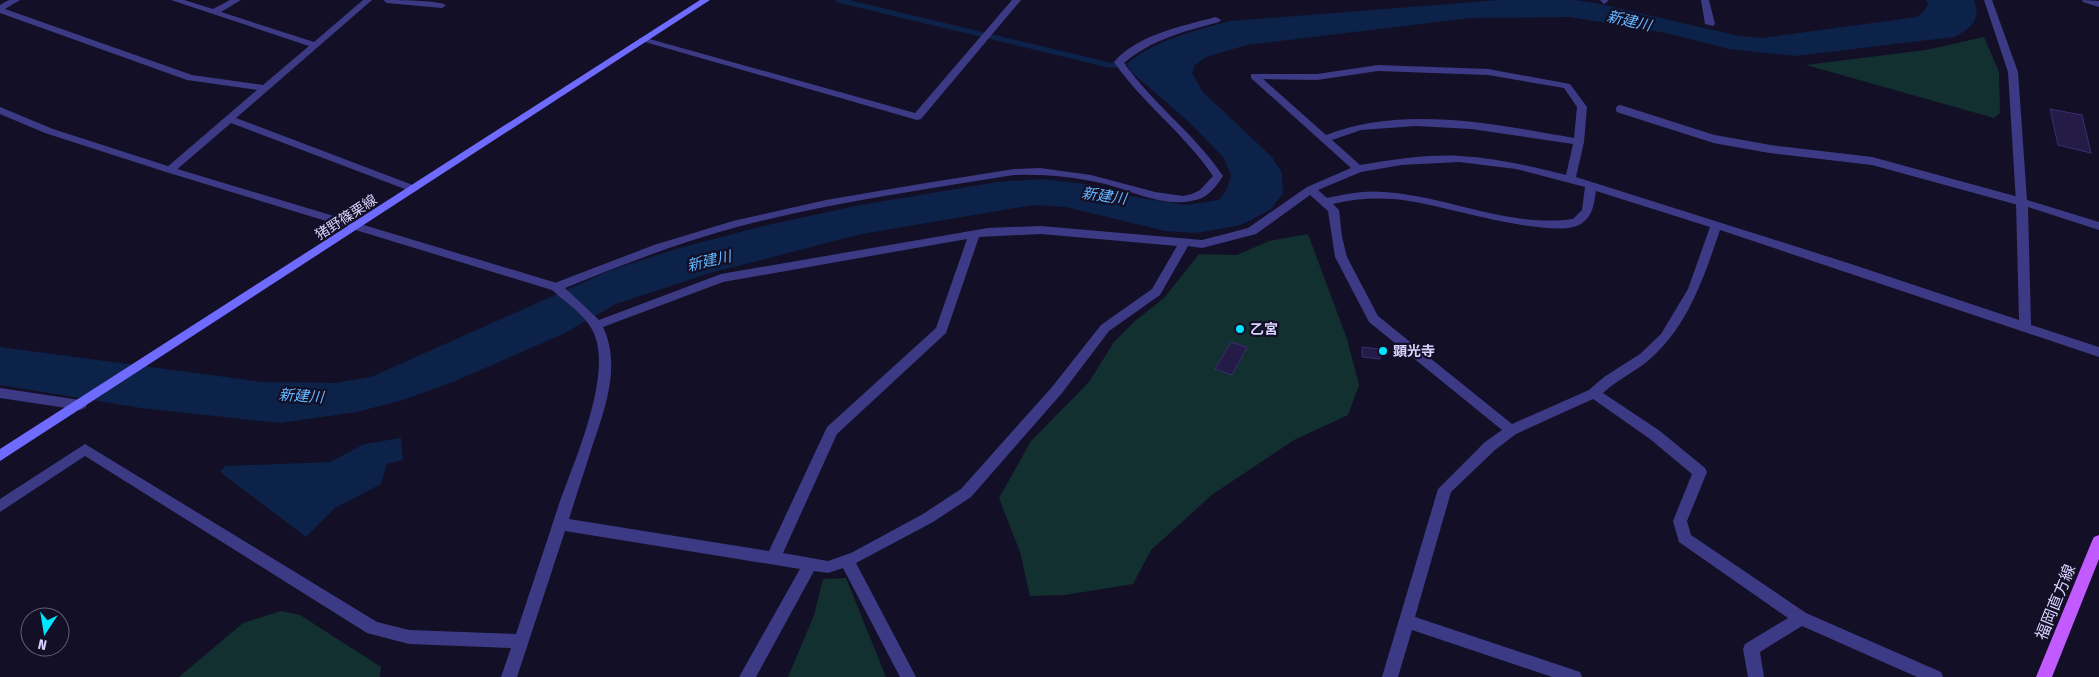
<svg xmlns="http://www.w3.org/2000/svg" width="2099" height="677" font-family="'Fira Sans Condensed','Noto Sans JP',sans-serif">
  <style>
    .green { fill: #12302f }
    .water { fill: #0c2248 }
    .lines { fill: none; stroke-linecap: round; stroke-linejoin: round }
    .stream { stroke: #0c2248; stroke-width: 5 }
    .building { fill: #241b47; stroke: #3b2d73 }
    .service { stroke: #3d3a85; stroke-width: 8 }
    .minor { fill: #3d3a85; fill-rule: evenodd }
    .tertiary { fill: #3d3a85; fill-rule: evenodd }
    .secondary { fill: #6f6bff; fill-rule: evenodd }
    .primary { fill: #c25bff; fill-rule: evenodd }
    .poi-dot { fill: #00e5ff; stroke: #130f26; stroke-width: 2 }
    .labels { text-anchor: middle; stroke-width: 4.5; stroke-linejoin: round; paint-order: stroke }
    .street-label { font-size: 14px; fill: #d9d4ff; stroke: #130f26 }
    .poi-label { font-size: 14px; font-weight: bold; fill: #d9d4ff; stroke: #130f26; text-anchor: start }
    .water-label { font-size: 15px; font-style: italic; fill: #62b6ff; stroke: #130f26 }
    .near-street-label { font-size: 16px; fill: #d9d4ff; stroke: #130f26 }
  </style>
  <rect width="100%" height="100%" fill="#130f26"/>
  <!-- green -->
  <path class="green" d="M 1984,37 L 1999,72 L 2000,113 L 1994,118 L 1806,65 L 1926,50 Z
    M 1308,234 L 1347,339 L 1359,385 L 1348,415 L 1294,440 L 1213,494 L 1151,550 L 1133,584 L 1065,595 L 1030,596 L 1020,552 L 999,498 L 1031,441 L 1089,382 L 1114,342 L 1136,320 L 1164,298 L 1199,254 L 1237,255 L 1269,241 Z
    M 846,578 L 886,677 L 788,677 L 814,615 L 823,579 Z
    M 281,611 L 300,615 L 381,667 L 380,677 L 179,677 L 243,623 Z"/>
  <!-- water -->
  <path class="water" d="M 1499,0 L 1574,0 L 1596,3 L 1739,36 L 1761,38 L 1917,17 L 1924,11 L 1928,4 L 1926,0 L 1974,0 C 1982,20 1970,29 1954,37 L 1795,56 L 1729,49 L 1666,33 L 1570,17 L 1470,18 L 1247,45 L 1206,57 L 1195,65 L 1192,73 L 1203,92 L 1272,157 L 1282,173 L 1283,193 L 1270,210 L 1241,225 L 1197,233 L 1165,231 L 1066,207 L 1033,205 L 862,234 L 710,273 L 616,304 L 563,334 L 453,382 L 403,400 L 357,412 L 280,423 L 141,408 L 0,385 L 0,347 L 263,382 L 335,383 L 371,377 L 611,270 L 676,249 L 759,227 L 860,205 L 997,182 L 1042,179 L 1093,185 L 1135,197 L 1186,205 L 1219,200 L 1227,189 L 1231,175 L 1223,157 L 1189,122 L 1131,72 L 1127,64 C 1151,41 1199,29 1230,21 Z
    M 401,438 L 403,460 L 387,464 L 381,484 L 335,508 L 306,537 L 220,472 L 225,466 L 330,462 L 364,444 Z"/>
  <g class="lines">
    <!-- stream -->
    <path class="stream" d="M 838,0 L 1109,65 L 1124,65"/>
  </g>
  <!-- building -->
  <path class="building" d="M 2050,109 L 2082,115 L 2091,153 L 2058,145 Z
    M 1231,342 L 1247,347 L 1232,375 L 1215,369 Z
    M 1362,347 L 1380,349 L 1380,359 L 1362,357 Z"/>
  <g class="lines">
    <!-- service -->
    <path class="service" d="M 1620,109 L 1714,139 L 1770,149 L 1872,161 L 2022,202"/>
    <!-- minor -->
    <path class="minor" d="M 9,0 L 20,0 L 5,9 L 192,75 L 263,85 L 309,46 L 171,0 L 184,0 L 213,9 L 230,0 L 241,0 L 221,12 L 314,42 L 363,0 L 372,0 L 236,118 L 418,187 L 419,189 L 414,192 L 410,191 L 231,123 L 174,172 L 166,172 L 166,168 L 257,90 L 187,80 L 0,13 L 0,5 Z
      M 383,0 C 397,0 436,0 446,5 L 442,8 L 387,3 Z
      M 1012,0 L 1021,0 L 921,119 L 917,120 L 638,40 L 640,38 L 646,38 L 915,113 Z
      M 1600,0 L 1608,0 L 1608,1 L 1604,4 Z
      M 1701,0 L 1709,0 L 1715,24 L 1713,26 L 1705,24 Z
      M 1984,0 L 1992,0 L 2018,72 L 2027,200 L 2099,222 L 2099,230 L 2028,207 L 2031,325 L 2099,347 L 2099,357 L 1720,230 C 1704,277 1688,326 1650,359 C 1635,372 1617,380 1603,393 L 1660,431 L 1705,468 L 1707,472 L 1687,521 L 1691,535 L 1806,613 L 1941,672 L 1943,677 L 1917,677 L 1802,626 L 1760,652 L 1764,677 L 1748,677 L 1743,649 L 1745,644 L 1788,618 L 1679,542 L 1673,521 L 1692,474 L 1650,439 L 1593,399 L 1516,434 L 1495,450 L 1451,492 L 1415,617 L 1580,672 L 1582,677 L 1552,677 L 1412,630 L 1398,677 L 1382,677 L 1438,489 L 1485,442 L 1502,430 L 1369,322 L 1335,257 L 1328,211 L 1310,195 L 1256,234 L 1202,248 L 1188,246 L 1160,295 L 1109,331 L 1062,393 L 971,497 L 933,522 L 856,563 L 916,677 L 900,677 L 843,568 L 828,573 L 814,571 L 756,677 L 739,677 L 800,569 L 565,531 L 517,677 L 501,677 L 511,648 L 409,644 L 367,633 L 85,456 L 0,512 L 0,499 L 85,444 L 377,622 L 409,630 L 516,634 C 530,591 545,548 559,504 C 574,462 611,379 595,336 C 588,316 567,304 552,290 L 550,287 L 552,284 L 654,245 L 733,221 L 826,200 L 920,184 L 1014,169 L 1040,168 L 1091,175 L 1155,192 L 1183,196 L 1192,194 L 1200,190 L 1213,176 C 1185,134 1143,104 1114,62 C 1138,34 1183,26 1216,17 L 1221,20 L 1219,22 C 1185,31 1151,40 1124,63 C 1153,104 1195,134 1223,176 C 1215,188 1207,199 1191,201 C 1162,207 1133,191 1105,184 C 1075,177 1045,174 1014,175 C 921,190 828,203 737,227 C 678,243 621,265 565,288 L 599,320 L 721,274 L 988,228 L 1041,226 L 1202,240 L 1248,228 L 1307,187 L 1351,168 L 1251,78 L 1251,74 L 1317,74 L 1378,65 L 1488,69 L 1570,84 L 1587,107 L 1584,142 L 1576,177 L 1848,263 L 2019,320 L 2016,202 L 2008,72 ZM 1378,71 L 1488,75 L 1564,88 L 1577,107 L 1574,138 C 1495,124 1404,105 1326,135 L 1263,79 L 1317,80 ZM 1416,126 L 1471,129 L 1573,144 L 1566,175 C 1531,166 1496,158 1460,156 C 1427,154 1393,160 1360,165 L 1332,140 L 1361,130 ZM 1459,162 L 1516,169 L 1585,187 L 1582,210 L 1573,219 C 1509,228 1447,196 1384,192 C 1365,190 1346,194 1327,198 L 1318,190 L 1361,172 L 1401,165 ZM 1596,191 L 1710,227 L 1688,289 L 1661,334 L 1640,354 L 1604,377 L 1589,390 L 1512,424 L 1378,316 L 1347,257 L 1342,237 L 1339,210 L 1333,204 C 1359,198 1383,197 1409,201 C 1442,205 1554,241 1581,224 C 1593,216 1594,204 1596,191 ZM 1041,234 L 1177,246 L 1152,289 L 1101,325 L 1052,387 L 961,489 L 923,514 L 851,553 L 828,561 L 783,553 L 837,434 L 946,333 L 979,237 ZM 967,239 L 936,328 L 827,427 L 769,551 L 569,519 C 576,496 584,473 591,450 C 604,411 622,367 603,327 L 723,282 Z
      M 0,388 L 80,400 L 85,402 L 87,405 L 85,408 L 80,410 L 0,398 Z"/>
    <!-- tertiary -->
    <path class="tertiary" d="M 2082,0 L 2099,1 L 2099,7 L 2083,2 Z
      M 0,107 L 53,129 L 174,168 L 560,284 L 562,287 L 560,290 L 552,290 L 166,172 L 45,133 L 0,114 Z"/>
    <!-- secondary -->
    <path class="secondary" d="M 700,0 L 710,0 L 0,461 L 0,449 Z"/>
    <!-- primary -->
    <path class="primary" d="M 2099,535 L 2099,559 L 2052,677 L 2036,677 L 2092,541 L 2094,537 Z"/>
  </g>
  <!-- markers -->
  <g class="poi-dot">
    <circle cx="1240" cy="329" r="5"/>
    <circle cx="1383" cy="351" r="5"/>
  </g>
  <g class="labels">
    <!-- street labels -->
    <g class="street-label">
      <text transform="translate(346 217) rotate(-33)" y="5">猪野篠栗線</text>
    </g>
    <!-- poi labels -->
    <g class="poi-label">
      <text x="1250" y="334">乙宮</text>
      <text x="1393" y="356">顕光寺</text>
    </g>
    <!-- water labels -->
    <g class="water-label">
      <text transform="translate(1629 21) rotate(13)" y="5">新建川</text>
      <text transform="translate(1104 196) rotate(8)" y="5">新建川</text>
      <text transform="translate(709 261) rotate(-13)" y="5">新建川</text>
      <text transform="translate(301 396) rotate(4)" y="5">新建川</text>
    </g>
    <!-- near-street labels -->
    <g class="near-street-label">
      <text transform="translate(2055 602) rotate(-68)" y="6">福岡直方線</text>
    </g>
  </g>
  <!-- north arrow -->
  <g transform="translate(45 632) rotate(192)"><circle r="24" fill="#130f26" stroke="#625e7d"/>
  <path d="M0-4L9 19L0 12L-9 19Z" fill="#00e5ff"/>
  <text y="-8" font-size="14" font-weight="bold" text-anchor="middle" fill="#d9d4ff">N</text>
  </g>
</svg>
